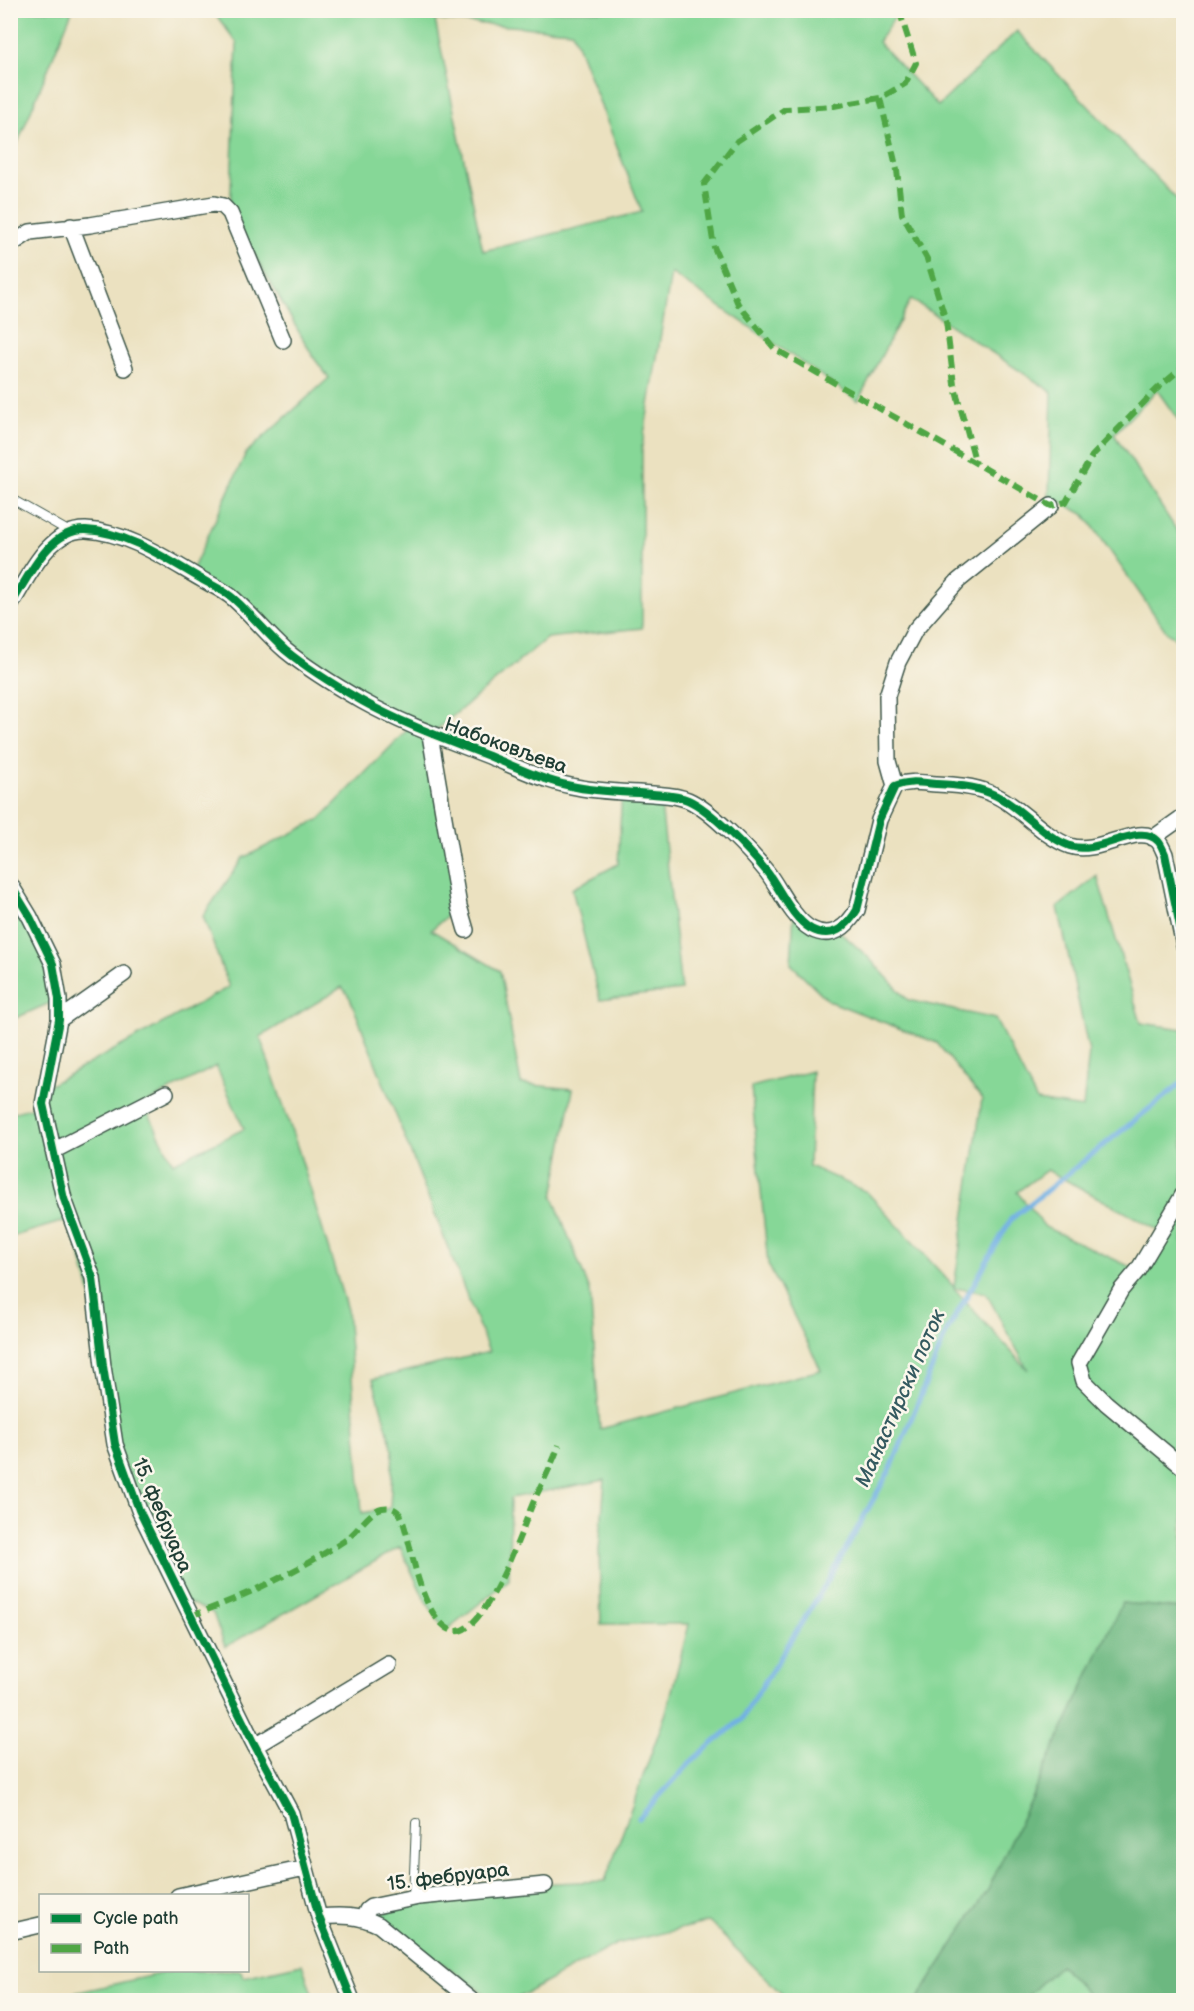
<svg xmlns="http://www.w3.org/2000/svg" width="1194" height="2011" font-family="'Balsamiq Sans',sans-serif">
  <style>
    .green { fill: #86d797; stroke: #528a66; stroke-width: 1.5; fill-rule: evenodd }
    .forest { fill: #6cb880; stroke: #467a5a; stroke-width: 1.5 }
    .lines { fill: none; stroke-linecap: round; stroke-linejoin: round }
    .stream { stroke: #71b0e4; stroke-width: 5 }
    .lane-casing { stroke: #3e5649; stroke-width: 10 }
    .street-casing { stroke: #3e5649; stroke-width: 18 }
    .lane { stroke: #fff; stroke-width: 8 }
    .street { stroke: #fff; stroke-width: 15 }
    .quiet { stroke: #4fa644; stroke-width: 6; stroke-dasharray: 12 6; stroke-linecap: butt }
    .cycleway-casing { stroke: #fbf7ec; stroke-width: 11 }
    .cycleway { stroke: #00873e; stroke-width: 8 }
    .labels { text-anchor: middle; stroke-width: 5; stroke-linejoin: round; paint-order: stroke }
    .street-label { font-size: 20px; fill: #1f3d34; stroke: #fbf7ec }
    .water-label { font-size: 21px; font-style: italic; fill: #345a60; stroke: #fbf7ec }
  </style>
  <rect width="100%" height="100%" fill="#fbf7ec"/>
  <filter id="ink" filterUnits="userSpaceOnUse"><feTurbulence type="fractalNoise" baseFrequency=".0167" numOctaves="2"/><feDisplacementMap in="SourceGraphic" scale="12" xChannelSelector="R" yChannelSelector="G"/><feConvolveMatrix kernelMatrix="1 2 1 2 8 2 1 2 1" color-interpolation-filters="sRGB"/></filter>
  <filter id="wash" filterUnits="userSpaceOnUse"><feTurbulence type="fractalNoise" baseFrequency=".008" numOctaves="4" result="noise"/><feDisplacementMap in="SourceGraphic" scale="24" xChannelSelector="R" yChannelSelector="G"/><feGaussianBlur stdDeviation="1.35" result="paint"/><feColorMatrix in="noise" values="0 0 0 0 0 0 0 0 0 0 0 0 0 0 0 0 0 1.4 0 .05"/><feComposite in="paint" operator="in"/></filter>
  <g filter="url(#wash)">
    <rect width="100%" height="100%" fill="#ebe1c0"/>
    <!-- green -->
    <path class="green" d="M 11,10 L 72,11 L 11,159 L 10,11 Z
      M 213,11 L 899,11 L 878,42 L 938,106 L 1017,31 L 1183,206 L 1183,427 L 1157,390 L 1114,434 L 1183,540 L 1183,642 L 1168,634 L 1085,515 L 1049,496 L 1052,392 L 911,299 L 858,401 L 671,273 L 642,447 L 642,628 L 547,638 L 430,735 L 459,906 L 431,930 L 500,971 L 521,1084 L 573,1089 L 553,1197 L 590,1291 L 600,1429 L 821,1370 L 768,1264 L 751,1087 L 812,1071 L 809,1166 L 867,1192 L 954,1287 L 982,1099 L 937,1043 L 829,1001 L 791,964 L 794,912 L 811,928 L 839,931 L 868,957 L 908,1000 L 995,1019 L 1037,1101 L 1083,1108 L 1089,1052 L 1058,907 L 1097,876 L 1141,1023 L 1183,1029 L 1183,1609 L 1122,1603 L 988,1890 L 917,2000 L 788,2000 L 709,1922 L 616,1944 L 514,2000 L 494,2000 L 377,1917 L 424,1892 L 508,1885 L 605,1881 L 667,1710 L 689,1624 L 601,1624 L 599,1550 L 605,1480 L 510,1498 L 509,1580 L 445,1631 L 425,1600 L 400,1547 L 225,1647 L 213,1613 L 181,1599 L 115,1444 L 99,1327 L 71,1219 L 11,1237 L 11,1113 L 42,1105 L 46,1087 L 229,987 L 203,916 L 243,858 L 320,819 L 411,726 L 361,701 L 191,573 L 246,453 L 329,378 L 314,358 L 230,213 L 237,43 ZM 435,20 L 572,31 L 642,212 L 483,251 ZM 342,987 L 350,998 L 489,1352 L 373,1379 L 393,1450 L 390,1508 L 362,1513 L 347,1310 L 299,1152 L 260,1037 ZM 216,1066 L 244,1129 L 173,1163 L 144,1104 ZM 1047,1170 L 1160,1231 L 1137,1270 L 1045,1227 L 1017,1192 ZM 954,1288 L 986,1293 L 1028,1370 L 954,1289 Z
      M 622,791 L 660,795 L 681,990 L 600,1000 L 572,889 L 618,864 Z
      M 30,917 L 59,999 L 11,1020 L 11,919 Z
      M 302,1964 L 314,2000 L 44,2000 L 172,1971 L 241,1971 L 243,1977 Z
      M 1060,1965 L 1093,2000 L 1023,2000 Z"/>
    <!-- forest -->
    <path class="forest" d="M 1122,1603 L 1183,1609 L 1183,2000 L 1093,2000 L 1060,1965 L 1023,2000 L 917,2000 L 988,1890 Z"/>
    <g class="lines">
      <!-- stream -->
      <path class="stream" d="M 639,1818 L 694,1759 L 741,1720 L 829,1579 L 892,1466 L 947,1331 L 1011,1219 L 1184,1081"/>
    </g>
  </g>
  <g filter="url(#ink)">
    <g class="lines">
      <!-- lane casing -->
      <g class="lane-casing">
        <path id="lane" d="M 10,498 L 70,532
          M 413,1899 L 416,1823"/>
      </g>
      <!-- street casing -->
      <g class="street-casing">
        <path id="street" d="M 71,226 L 125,368
          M 10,245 L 30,232 L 90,225 L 214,204 L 223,206 L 230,213 L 283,340
          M 10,606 C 28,578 48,529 86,530 C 128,532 168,560 203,580 C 214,586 225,591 234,599 C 252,615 267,634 285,650 C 308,669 336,686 362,701 C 403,724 446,739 489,756 C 516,767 542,780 571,786 C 597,792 626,792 653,794 C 665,795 677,795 688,800 C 711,810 751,852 767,872 C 780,889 792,918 811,929 C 832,940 847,927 857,910 L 879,820 L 895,786 C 909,780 922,783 936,784 C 954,785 973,786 990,793 C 1020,805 1040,835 1070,846 C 1099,856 1139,821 1158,841 C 1161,844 1163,850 1165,854 L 1184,946
          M 430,735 L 459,906 L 466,930
          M 895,786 L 888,761 L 887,696 L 898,662 L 915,630 L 958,581 L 1051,506
          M 1153,838 L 1184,816
          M 10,884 L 30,917 L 53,964 L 59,999 L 59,1020 L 43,1104 L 64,1199 L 93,1278 L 103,1366 L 115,1444 L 139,1510 L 253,1742 L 291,1813 L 319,1917 L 352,2000
          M 59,1020 L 124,974
          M 53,1151 L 166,1093
          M 1184,1193 L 1138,1270 L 1121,1290 L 1079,1363 L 1084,1381 L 1106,1403 L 1184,1468
          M 255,1746 L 389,1665
          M 178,1896 L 305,1868
          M 319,1917 C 341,1915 359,1915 379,1925 L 471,2000
          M 363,1918 L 367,1910 L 371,1907 L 419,1897 L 545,1885
          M 10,1932 L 40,1925"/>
      </g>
      <!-- lane -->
      <use href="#lane" class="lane"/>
      <!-- street -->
      <use href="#street" class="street"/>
      <!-- quiet -->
      <path class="quiet" d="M 899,10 L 916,63 L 905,84 L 880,98 L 897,170 L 902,214 L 927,259 L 946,321 L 954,384 L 976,464
        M 880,98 L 834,106 L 785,109 L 737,141 L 704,184 L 714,247 L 738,304 L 775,349 L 1051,506 L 1066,502 L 1092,456 L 1157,389 L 1184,366
        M 190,1616 C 242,1598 298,1571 344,1541 C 357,1533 369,1511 382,1508 C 391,1506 397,1509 401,1516 C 413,1548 418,1608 447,1628 C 481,1653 524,1523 533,1503 C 542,1483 552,1465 559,1445"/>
      <!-- cycleway casing -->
      <g class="cycleway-casing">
        <path id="cycleway" d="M 10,606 C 28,578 48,529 86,530 C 128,532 168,560 203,580 C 214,586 225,591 234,599 C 252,615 267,634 285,650 C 308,669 336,686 362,701 C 403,724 446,739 489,756 C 516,767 542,780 571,786 C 597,792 626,792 653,794 C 665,795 677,795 688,800 C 711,810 751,852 767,872 C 780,889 792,918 811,929 C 832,940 847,927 857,910 L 879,820 L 895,786 C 909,780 922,783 936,784 C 954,785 973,786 990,793 C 1020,805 1040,835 1070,846 C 1099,856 1139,821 1158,841 C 1161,844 1163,850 1165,854 L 1184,946
          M 10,884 L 30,917 L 53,964 L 59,999 L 59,1020 L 43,1104 L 64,1199 L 93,1278 L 103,1366 L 115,1444 L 139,1510 L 253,1742 L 291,1813 L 319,1917 L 352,2000"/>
      </g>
      <!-- cycleway -->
      <use href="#cycleway" class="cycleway"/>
    </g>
  </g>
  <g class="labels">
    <!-- street labels -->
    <g class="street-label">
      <text transform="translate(506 745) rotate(20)" y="7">Набоковљева</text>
      <text transform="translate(163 1515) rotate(67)" y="7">15. фебруара</text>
      <text transform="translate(448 1876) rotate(-7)" y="7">15. фебруара</text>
    </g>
    <!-- water labels -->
    <g class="water-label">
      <text transform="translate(900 1398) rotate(-66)" y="7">Манастирски поток</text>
    </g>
  </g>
  <!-- margin -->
  <rect width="1194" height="2011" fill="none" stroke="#fbf7ec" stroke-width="36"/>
  <!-- legend -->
  <rect x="39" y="1894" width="210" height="78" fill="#fbf7ec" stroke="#a3ada2" stroke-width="1.5"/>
  <rect x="51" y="1914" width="30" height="9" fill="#00873e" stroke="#a3ada2" stroke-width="1.5"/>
  <text x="93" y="1924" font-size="18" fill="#1f3d34">Cycle path</text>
  <rect x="51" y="1944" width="30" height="9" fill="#4fa644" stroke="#a3ada2" stroke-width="1.5"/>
  <text x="93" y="1954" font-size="18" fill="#1f3d34">Path</text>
</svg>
